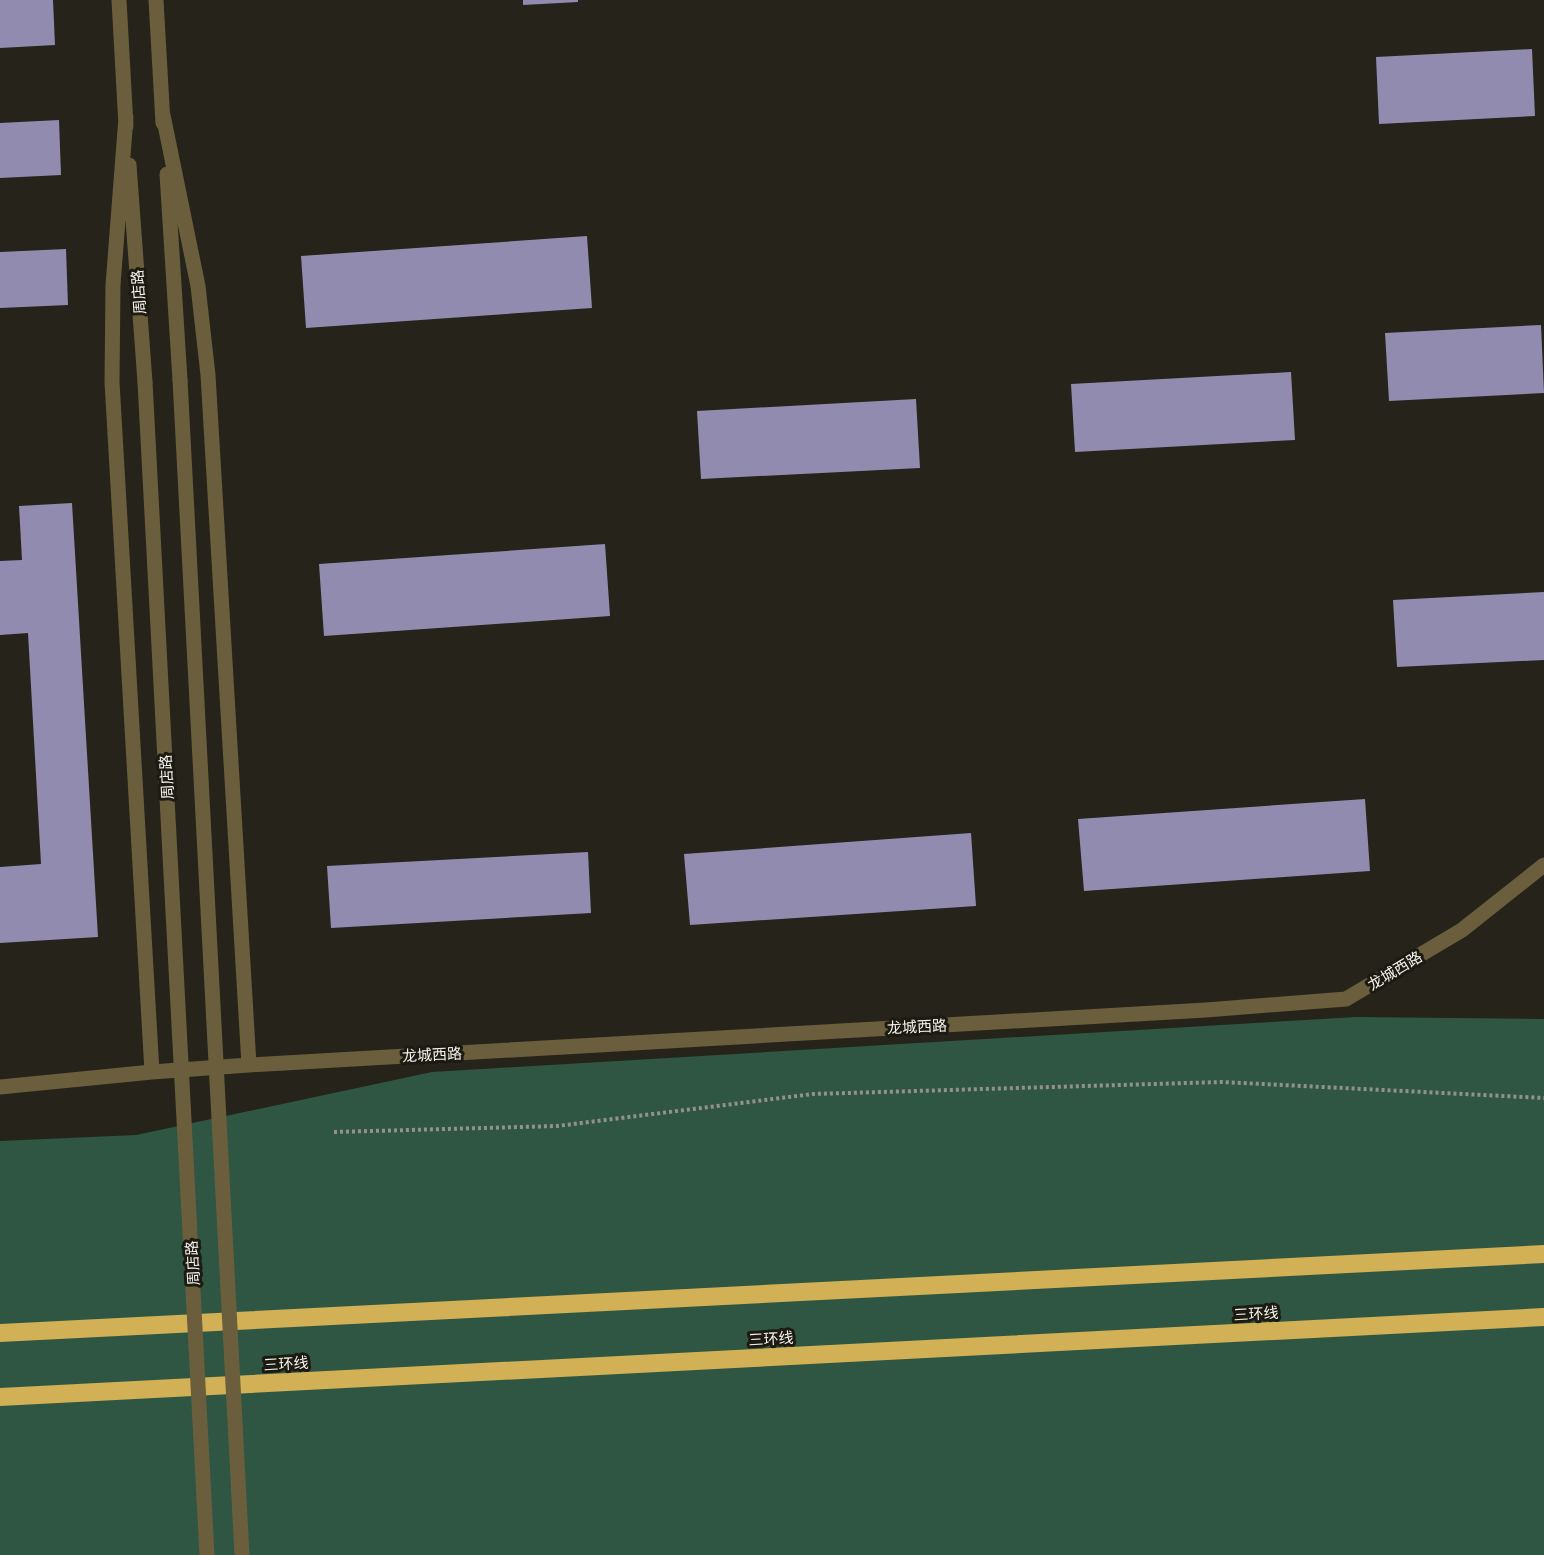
<svg xmlns="http://www.w3.org/2000/svg" width="1544" height="1555" font-family="'Playfair Display','Noto Sans SC',serif">
  <style>
    .forest { fill: #2e5643 }
    .building { fill: #918bb0 }
    .lines { fill: none; stroke-linecap: round; stroke-linejoin: round }
    .path { stroke: #93918a; stroke-width: 4; stroke-dasharray: 3 3; stroke-linecap: butt }
    .minor { stroke: #6b5e3d; stroke-width: 15 }
    .highway { stroke: #d1b056; stroke-width: 18 }
    .minor-bridge { stroke: #6b5e3d; stroke-width: 15 }
    .labels { text-anchor: middle; stroke-width: 6; stroke-linejoin: round; paint-order: stroke }
    .street-label { font-size: 15px; fill: #f4f3ed; stroke: #1c1a11 }
  </style>
  <rect width="100%" height="100%" fill="#25231a"/>
  <!-- forest -->
  <path class="forest" d="M 1356,1017 L 1544,1019 L 1544,1555 L 0,1555 L 0,1141 L 136,1135 L 432,1072 Z"/>
  <!-- building -->
  <path class="building" d="M 0,0 L 53,0 L 55,45 L 0,48 Z
    M 523,0 L 578,0 L 578,2 L 523,5 Z
    M 1532,49 L 1535,116 L 1379,124 L 1376,57 Z
    M 59,120 L 61,175 L 0,178 L 0,123 Z
    M 587,236 L 592,308 L 306,328 L 301,256 Z
    M 66,249 L 68,305 L 0,308 L 0,252 Z
    M 1541,325 L 1544,393 L 1389,401 L 1385,333 Z
    M 1291,372 L 1295,440 L 1075,452 L 1071,384 Z
    M 916,399 L 920,468 L 701,479 L 697,411 Z
    M 72,503 L 98,937 L 0,943 L 0,867 L 41,864 L 28,633 L 0,635 L 0,561 L 22,560 L 19,506 Z
    M 605,544 L 610,616 L 324,636 L 319,564 Z
    M 1544,592 L 1544,660 L 1397,667 L 1393,600 Z
    M 1365,799 L 1370,871 L 1084,891 L 1078,819 Z
    M 971,833 L 976,906 L 690,925 L 684,854 Z
    M 588,852 L 591,913 L 331,928 L 327,866 Z"/>
  <g class="lines">
    <!-- path -->
    <path class="path" d="M 334,1132 L 557,1126 L 813,1094 L 1222,1082 L 1544,1098"/>
    <!-- minor -->
    <path class="minor" d="M 119,0 L 126,126
      M 156,0 L 163,123
      M 163,115 L 198,286 L 208,375 L 249,1065
      M 126,117 L 113,285 L 112,382 L 152,1072
      M 129,165 L 145,382
      M 167,174 L 180,380
      M 0,1087 L 152,1072 L 249,1065 L 1206,1010 L 1346,999 L 1462,930 L 1544,865"/>
    <!-- highway -->
    <path class="highway" d="M 0,1333 L 1544,1254
      M 0,1397 L 1544,1317"/>
    <!-- minor-bridge -->
    <path class="minor-bridge" d="M 180,380 L 242,1555
      M 145,382 L 207,1555"/>
  </g>
  <g class="labels">
    <!-- street labels -->
    <g class="street-label">
      <text transform="translate(139 292) rotate(-94)" y="5">周店路</text>
      <text transform="translate(167 777) rotate(-93)" y="5">周店路</text>
      <text transform="translate(1395 971) rotate(-31)" y="5">龙城西路</text>
      <text transform="translate(917 1027) rotate(-3)" y="5">龙城西路</text>
      <text transform="translate(432 1055) rotate(-3)" y="5">龙城西路</text>
      <text transform="translate(193 1263) rotate(-93)" y="5">周店路</text>
      <text transform="translate(1256 1314) rotate(-3)" y="5">三环线</text>
      <text transform="translate(771 1339) rotate(-3)" y="5">三环线</text>
      <text transform="translate(286 1364) rotate(-3)" y="5">三环线</text>
    </g>
  </g>
</svg>
